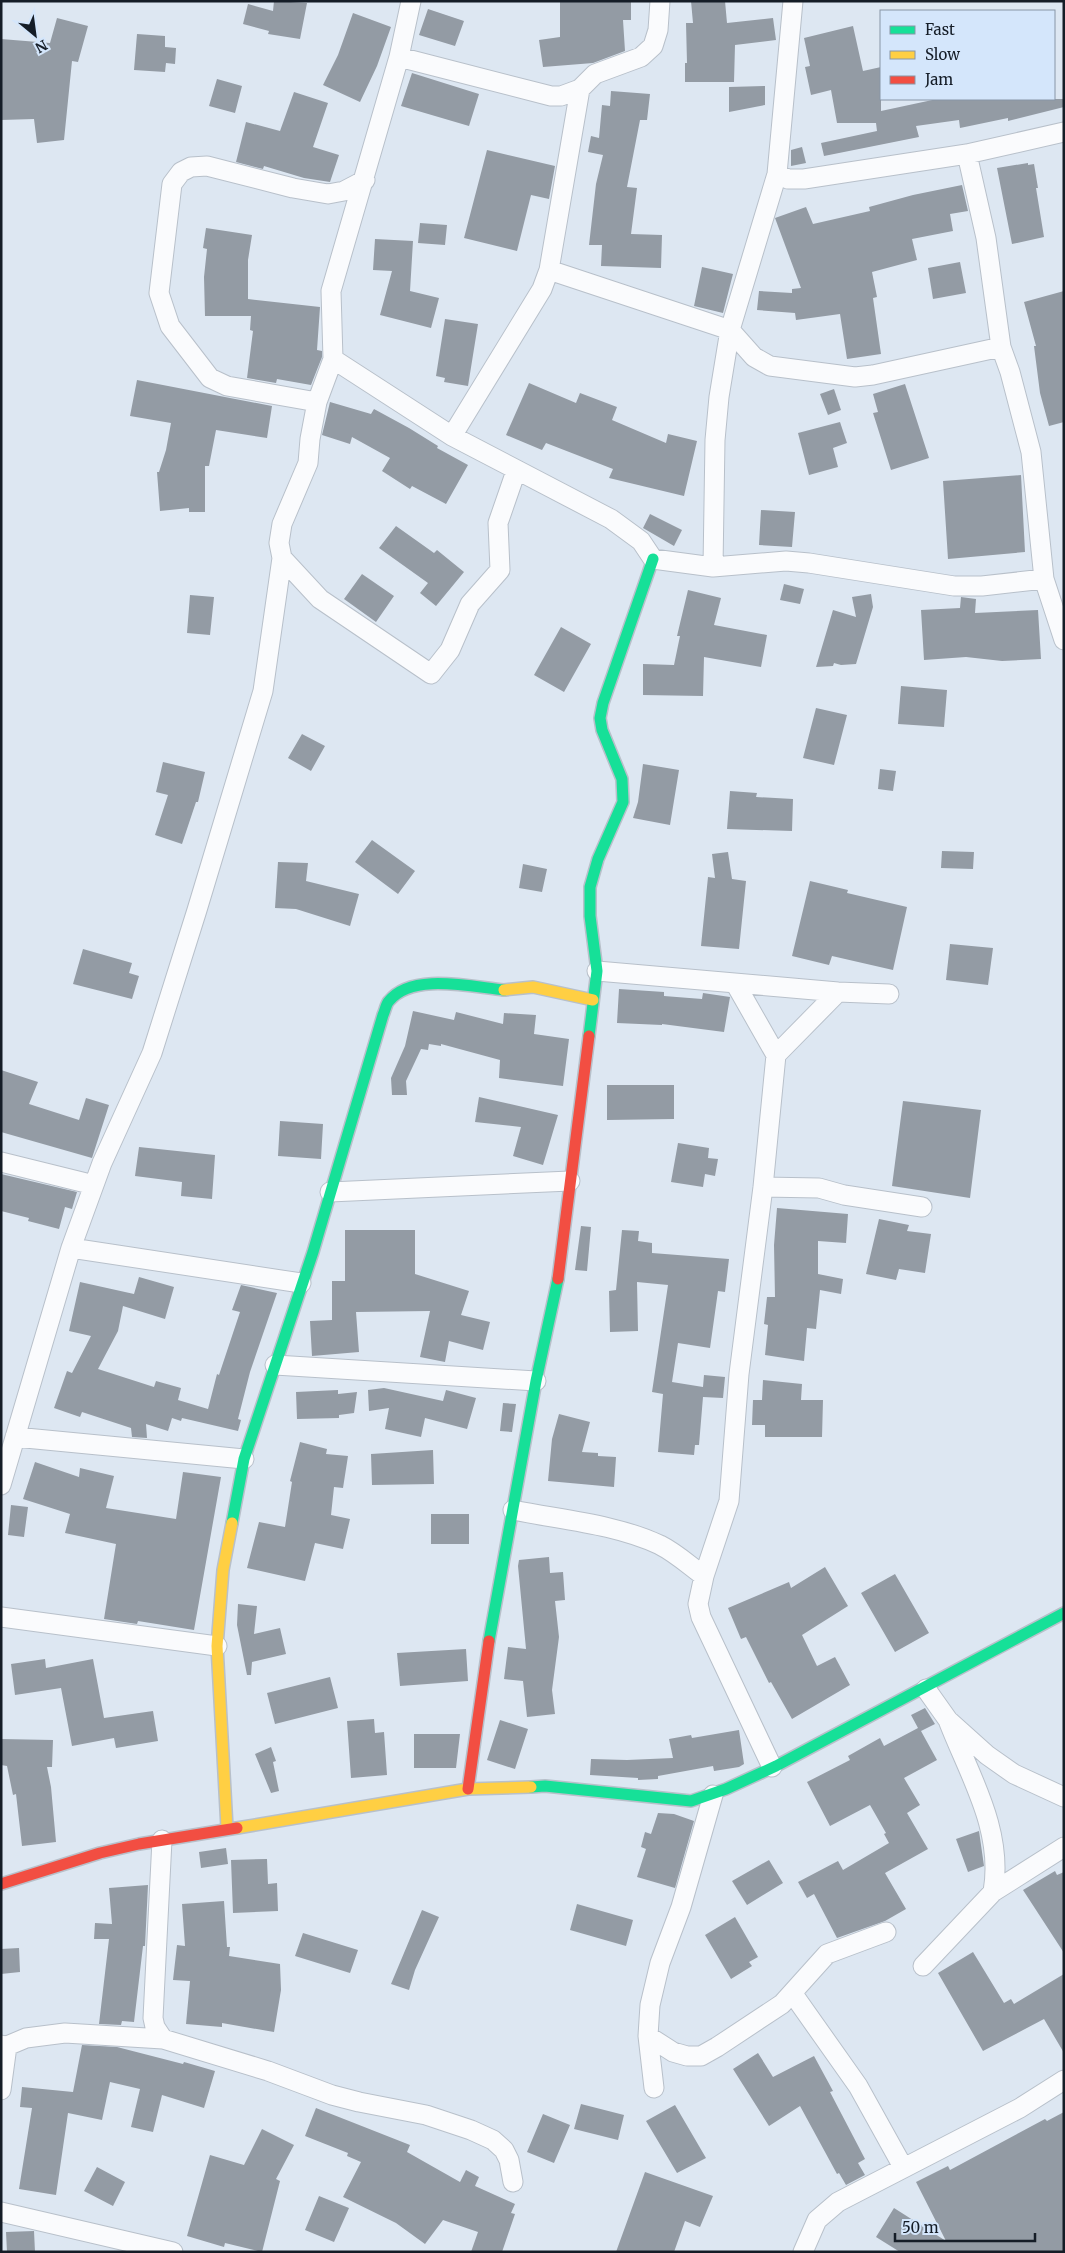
<svg xmlns="http://www.w3.org/2000/svg" width="1065" height="2253" font-family="Merriweather,serif">
  <style>
    .building { fill: #939ba4 }
    .lines { fill: none; stroke-linecap: round; stroke-linejoin: round }
    .street-casing { stroke: #b8c0ca; stroke-width: 21 }
    .fast-casing { stroke: #b8c0ca; stroke-width: 14 }
    .slow-casing { stroke: #b8c0ca; stroke-width: 14 }
    .jam-casing { stroke: #b8c0ca; stroke-width: 14 }
    .street { stroke: #fafbfd; stroke-width: 19 }
    .fast { stroke: #16e098; stroke-width: 11 }
    .slow { stroke: #ffcf43; stroke-width: 11 }
    .jam { stroke: #f24e42; stroke-width: 11 }
  </style>
  <rect width="100%" height="100%" fill="#dde7f2"/>
  <!-- building -->
  <path class="building" d="M 274,1 L 307,3 L 300,39 L 268,34 L 269,31 L 243,24 L 248,4 L 273,11 Z
    M 560,1 L 631,1 L 631,20 L 623,20 L 625,51 L 593,63 L 543,67 L 539,40 L 560,37 Z
    M 691,1 L 725,1 L 727,23 L 773,18 L 776,40 L 735,45 L 734,82 L 685,82 L 685,63 L 687,63 L 686,23 L 693,23 Z
    M 428,9 L 464,21 L 455,46 L 419,35 Z
    M 353,13 L 391,27 L 377,66 L 360,102 L 323,85 L 338,55 Z
    M 57,18 L 88,26 L 78,62 L 72,61 L 64,140 L 37,143 L 34,119 L 1,120 L 1,39 L 50,43 Z
    M 853,26 L 863,71 L 881,67 L 881,111 L 937,99 L 1064,99 L 1064,107 L 1008,121 L 1008,118 L 960,128 L 959,120 L 916,126 L 919,137 L 824,156 L 821,143 L 877,131 L 876,123 L 837,123 L 831,90 L 811,95 L 805,67 L 810,66 L 804,38 Z
    M 137,34 L 165,36 L 165,47 L 176,48 L 175,64 L 166,63 L 165,72 L 134,70 Z
    M 412,73 L 479,94 L 469,126 L 401,106 Z
    M 217,79 L 242,86 L 235,113 L 209,106 Z
    M 765,86 L 765,105 L 729,112 L 729,87 Z
    M 611,91 L 650,94 L 647,120 L 640,120 L 627,187 L 637,188 L 631,234 L 662,235 L 661,268 L 601,266 L 602,245 L 589,245 L 596,184 L 603,155 L 588,152 L 591,136 L 599,138 L 602,105 L 610,106 Z
    M 294,92 L 328,103 L 313,147 L 339,155 L 330,182 L 304,178 L 264,166 L 263,169 L 236,162 L 246,122 L 280,131 Z
    M 802,147 L 806,163 L 791,166 L 791,150 Z
    M 487,150 L 555,166 L 549,199 L 531,195 L 517,251 L 464,238 Z
    M 1028,163 L 1028,165 L 1034,164 L 1038,188 L 1036,188 L 1044,237 L 1012,244 L 997,168 Z
    M 962,185 L 968,211 L 950,214 L 953,231 L 912,239 L 917,260 L 872,272 L 877,297 L 873,298 L 881,354 L 847,359 L 840,314 L 796,320 L 795,313 L 757,310 L 759,291 L 792,293 L 792,289 L 801,288 L 775,218 L 806,207 L 813,224 L 870,211 L 869,207 L 913,195 Z
    M 420,223 L 447,225 L 445,245 L 418,243 Z
    M 206,228 L 252,235 L 248,260 L 248,299 L 320,307 L 317,350 L 322,351 L 322,357 L 311,385 L 277,379 L 276,383 L 247,378 L 253,331 L 250,330 L 251,316 L 205,316 L 204,277 L 207,249 L 203,248 Z
    M 375,239 L 413,241 L 410,291 L 439,298 L 431,328 L 380,315 L 392,271 L 373,270 Z
    M 960,262 L 966,293 L 933,299 L 928,268 Z
    M 702,267 L 733,274 L 723,313 L 694,306 Z
    M 1064,291 L 1064,422 L 1049,426 L 1040,393 L 1034,346 L 1036,346 L 1024,302 Z
    M 445,319 L 478,324 L 468,386 L 444,382 L 445,378 L 436,376 Z
    M 137,380 L 272,406 L 267,438 L 216,430 L 209,466 L 205,466 L 205,512 L 189,512 L 189,508 L 160,511 L 157,472 L 159,472 L 166,450 L 171,423 L 130,416 Z
    M 529,383 L 576,403 L 580,393 L 617,407 L 612,420 L 666,443 L 668,434 L 697,441 L 684,496 L 609,478 L 613,469 L 546,443 L 542,450 L 506,435 Z
    M 905,384 L 929,458 L 891,470 L 873,413 L 878,412 L 873,394 Z
    M 834,389 L 841,410 L 828,415 L 820,394 Z
    M 330,402 L 371,414 L 374,409 L 409,428 L 438,446 L 437,448 L 468,465 L 446,504 L 412,486 L 410,489 L 382,471 L 390,458 L 352,437 L 350,444 L 322,435 Z
    M 840,422 L 847,443 L 833,448 L 838,467 L 809,475 L 798,433 Z
    M 1021,475 L 1025,552 L 948,559 L 943,481 Z
    M 761,510 L 795,512 L 792,547 L 759,545 Z
    M 650,514 L 682,530 L 674,546 L 643,528 Z
    M 396,526 L 434,553 L 437,550 L 464,572 L 436,606 L 420,593 L 428,583 L 379,548 Z
    M 362,574 L 394,596 L 376,622 L 344,599 Z
    M 784,584 L 804,589 L 800,604 L 780,600 Z
    M 688,590 L 721,598 L 714,625 L 767,635 L 761,667 L 704,657 L 703,696 L 643,695 L 643,664 L 674,665 L 680,636 L 677,636 Z
    M 871,594 L 873,607 L 856,664 L 841,665 L 834,663 L 833,666 L 816,667 L 833,610 L 856,617 L 852,597 Z
    M 190,595 L 214,597 L 210,635 L 187,633 Z
    M 961,597 L 976,599 L 975,613 L 1038,610 L 1041,659 L 1002,661 L 966,657 L 924,660 L 921,610 L 960,608 Z
    M 561,627 L 591,644 L 564,692 L 534,675 Z
    M 901,686 L 947,690 L 944,727 L 898,724 Z
    M 816,708 L 847,715 L 834,765 L 803,758 Z
    M 302,734 L 325,746 L 311,771 L 288,758 Z
    M 163,762 L 205,772 L 198,802 L 196,802 L 182,844 L 155,835 L 168,795 L 156,792 Z
    M 643,764 L 679,770 L 670,825 L 633,818 L 638,802 Z
    M 880,769 L 896,771 L 893,791 L 878,789 Z
    M 730,791 L 757,793 L 756,797 L 793,799 L 792,831 L 727,829 Z
    M 372,840 L 415,871 L 398,894 L 355,862 Z
    M 942,851 L 974,852 L 973,869 L 941,868 Z
    M 728,852 L 732,879 L 746,881 L 739,949 L 701,946 L 708,877 L 715,878 L 712,854 Z
    M 278,862 L 308,863 L 306,881 L 359,894 L 350,926 L 296,909 L 275,908 Z
    M 523,864 L 547,869 L 542,892 L 519,888 Z
    M 810,881 L 848,890 L 847,893 L 907,907 L 893,970 L 832,956 L 829,965 L 792,956 Z
    M 950,944 L 993,948 L 988,985 L 946,980 Z
    M 83,949 L 132,963 L 129,973 L 139,976 L 132,999 L 73,984 Z
    M 619,989 L 664,992 L 664,996 L 702,999 L 703,993 L 730,997 L 724,1032 L 662,1024 L 662,1025 L 617,1023 Z
    M 413,1011 L 454,1020 L 456,1012 L 503,1024 L 504,1013 L 536,1015 L 534,1034 L 569,1039 L 563,1086 L 499,1078 L 500,1060 L 441,1044 L 441,1046 L 429,1044 L 428,1050 L 421,1049 L 406,1081 L 407,1095 L 392,1095 L 391,1078 L 405,1046 Z
    M 1,1070 L 38,1082 L 29,1104 L 79,1120 L 86,1098 L 109,1105 L 92,1158 L 1,1132 Z
    M 607,1085 L 674,1085 L 674,1119 L 607,1120 Z
    M 479,1097 L 558,1115 L 543,1165 L 513,1156 L 521,1127 L 475,1122 Z
    M 903,1101 L 981,1110 L 970,1198 L 892,1186 Z
    M 280,1121 L 323,1124 L 321,1159 L 278,1156 Z
    M 678,1143 L 709,1148 L 708,1158 L 718,1159 L 715,1176 L 705,1174 L 703,1187 L 671,1182 Z
    M 139,1147 L 215,1155 L 212,1199 L 181,1196 L 182,1182 L 135,1176 Z
    M 1,1174 L 77,1192 L 72,1209 L 65,1207 L 59,1229 L 28,1221 L 29,1218 L 1,1211 Z
    M 777,1208 L 848,1214 L 846,1243 L 818,1241 L 818,1274 L 843,1279 L 841,1294 L 820,1290 L 816,1329 L 807,1328 L 804,1361 L 765,1355 L 768,1325 L 764,1324 L 767,1297 L 775,1297 L 774,1245 Z
    M 879,1219 L 909,1225 L 907,1231 L 931,1234 L 925,1273 L 899,1269 L 896,1280 L 866,1274 Z
    M 581,1226 L 591,1227 L 587,1271 L 575,1270 Z
    M 345,1230 L 415,1230 L 415,1274 L 469,1291 L 461,1315 L 490,1322 L 483,1350 L 449,1341 L 445,1362 L 420,1357 L 430,1311 L 356,1312 L 359,1352 L 312,1356 L 310,1321 L 332,1320 L 332,1281 L 345,1281 Z
    M 622,1230 L 639,1231 L 638,1241 L 652,1243 L 652,1253 L 729,1259 L 725,1292 L 718,1291 L 710,1348 L 678,1343 L 672,1382 L 703,1387 L 704,1375 L 725,1377 L 723,1398 L 703,1397 L 699,1445 L 695,1445 L 694,1455 L 658,1452 L 663,1394 L 652,1392 L 668,1285 L 637,1282 L 638,1331 L 610,1332 L 609,1291 L 616,1290 Z
    M 139,1277 L 174,1287 L 165,1319 L 123,1306 L 118,1331 L 98,1369 L 154,1387 L 156,1381 L 181,1388 L 178,1400 L 208,1409 L 217,1374 L 219,1375 L 240,1312 L 232,1310 L 241,1285 L 277,1293 L 250,1372 L 238,1419 L 241,1420 L 238,1431 L 182,1418 L 181,1421 L 172,1418 L 168,1431 L 146,1424 L 147,1438 L 132,1437 L 131,1428 L 82,1412 L 80,1417 L 54,1408 L 67,1371 L 72,1373 L 91,1336 L 69,1331 L 80,1282 L 134,1294 Z
    M 763,1380 L 802,1384 L 801,1400 L 823,1400 L 822,1437 L 765,1437 L 765,1425 L 752,1425 L 753,1400 L 762,1400 Z
    M 384,1388 L 443,1401 L 446,1390 L 476,1398 L 467,1429 L 425,1418 L 421,1437 L 385,1429 L 389,1408 L 369,1411 L 368,1390 Z
    M 338,1390 L 338,1394 L 357,1392 L 354,1413 L 339,1415 L 339,1418 L 297,1419 L 296,1392 Z
    M 503,1403 L 516,1404 L 512,1432 L 500,1431 Z
    M 559,1414 L 590,1422 L 582,1452 L 598,1453 L 598,1456 L 616,1457 L 614,1487 L 548,1481 L 552,1439 Z
    M 300,1442 L 327,1449 L 326,1454 L 348,1456 L 343,1488 L 334,1487 L 331,1515 L 350,1519 L 343,1549 L 315,1543 L 305,1581 L 247,1568 L 259,1522 L 285,1527 L 292,1482 L 290,1481 Z
    M 433,1450 L 434,1484 L 372,1485 L 371,1454 Z
    M 35,1462 L 79,1477 L 80,1468 L 114,1476 L 106,1508 L 176,1519 L 183,1472 L 221,1477 L 194,1630 L 138,1621 L 137,1624 L 104,1619 L 116,1544 L 65,1533 L 70,1514 L 23,1499 Z
    M 11,1505 L 28,1507 L 24,1537 L 8,1535 Z
    M 431,1514 L 469,1514 L 469,1544 L 431,1544 Z
    M 549,1557 L 550,1573 L 563,1572 L 565,1600 L 555,1601 L 559,1637 L 552,1690 L 555,1714 L 527,1717 L 523,1681 L 504,1679 L 508,1647 L 526,1649 L 518,1566 L 519,1560 Z
    M 825,1567 L 848,1606 L 802,1635 L 817,1666 L 835,1657 L 850,1685 L 792,1719 L 771,1682 L 769,1683 L 746,1637 L 741,1639 L 728,1608 L 789,1582 L 791,1588 Z
    M 895,1574 L 929,1633 L 895,1652 L 861,1593 Z
    M 238,1604 L 257,1606 L 254,1634 L 280,1628 L 286,1654 L 252,1662 L 251,1675 L 247,1675 L 237,1625 Z
    M 466,1649 L 468,1681 L 400,1686 L 397,1653 Z
    M 45,1659 L 46,1668 L 93,1659 L 104,1718 L 153,1711 L 158,1741 L 116,1748 L 114,1738 L 72,1746 L 61,1688 L 15,1695 L 11,1664 Z
    M 330,1677 L 338,1708 L 275,1724 L 267,1693 Z
    M 925,1708 L 935,1724 L 921,1731 L 937,1760 L 904,1778 L 920,1805 L 907,1813 L 928,1849 L 885,1873 L 906,1909 L 885,1921 L 837,1938 L 814,1894 L 807,1898 L 798,1882 L 838,1861 L 843,1870 L 889,1843 L 884,1834 L 886,1833 L 870,1805 L 830,1826 L 807,1782 L 850,1760 L 848,1756 L 880,1738 L 884,1746 L 918,1728 L 911,1715 Z
    M 374,1719 L 375,1733 L 384,1732 L 387,1775 L 351,1778 L 347,1721 Z
    M 500,1720 L 528,1729 L 515,1769 L 487,1760 Z
    M 739,1730 L 744,1764 L 739,1767 L 714,1771 L 713,1766 L 658,1776 L 658,1779 L 638,1780 L 638,1778 L 590,1775 L 591,1759 L 627,1760 L 673,1758 L 669,1739 L 691,1735 L 692,1738 Z
    M 414,1734 L 460,1734 L 456,1768 L 414,1768 Z
    M 1,1739 L 53,1740 L 52,1767 L 47,1767 L 51,1787 L 56,1842 L 22,1846 L 16,1794 L 13,1795 L 7,1766 L 1,1765 Z
    M 271,1747 L 276,1761 L 273,1762 L 279,1791 L 271,1793 L 255,1754 Z
    M 658,1813 L 674,1814 L 694,1821 L 675,1888 L 637,1877 L 646,1849 L 641,1847 L 645,1832 L 651,1834 Z
    M 979,1831 L 984,1866 L 968,1872 L 956,1839 Z
    M 226,1848 L 228,1864 L 201,1868 L 199,1852 Z
    M 267,1859 L 268,1884 L 277,1883 L 278,1911 L 233,1913 L 231,1860 Z
    M 769,1860 L 783,1883 L 747,1905 L 732,1881 Z
    M 1055,1871 L 1057,1875 L 1064,1872 L 1064,1953 L 1023,1890 Z
    M 148,1885 L 145,1946 L 143,1946 L 134,2022 L 122,2021 L 121,2025 L 99,2024 L 109,1939 L 94,1939 L 95,1923 L 112,1924 L 109,1888 Z
    M 224,1901 L 227,1947 L 230,1947 L 229,1956 L 280,1964 L 281,1990 L 274,2032 L 222,2023 L 222,2027 L 186,2024 L 190,1981 L 173,1980 L 177,1945 L 185,1946 L 182,1904 Z
    M 577,1904 L 633,1920 L 626,1946 L 570,1930 Z
    M 422,1910 L 439,1917 L 415,1970 L 409,1990 L 391,1984 Z
    M 735,1917 L 758,1957 L 749,1962 L 752,1966 L 731,1979 L 705,1935 Z
    M 303,1933 L 358,1950 L 350,1973 L 295,1956 Z
    M 19,1948 L 20,1972 L 1,1974 L 1,1949 Z
    M 973,1952 L 1004,2003 L 1011,1999 L 1014,2004 L 1064,1974 L 1064,2053 L 1044,2019 L 983,2051 L 938,1973 Z
    M 82,2045 L 117,2047 L 183,2064 L 184,2062 L 215,2071 L 204,2108 L 162,2095 L 153,2132 L 131,2127 L 140,2089 L 110,2082 L 102,2120 L 68,2113 L 56,2195 L 19,2189 L 32,2108 L 20,2107 L 22,2087 L 73,2092 Z
    M 758,2053 L 773,2077 L 814,2056 L 833,2091 L 830,2092 L 865,2159 L 858,2163 L 865,2175 L 846,2185 L 839,2173 L 837,2174 L 800,2106 L 769,2126 L 733,2069 Z
    M 581,2104 L 624,2115 L 618,2140 L 574,2129 Z
    M 675,2105 L 706,2158 L 677,2173 L 646,2121 Z
    M 316,2108 L 410,2145 L 407,2152 L 460,2182 L 466,2170 L 479,2177 L 475,2186 L 515,2204 L 511,2213 L 515,2214 L 502,2252 L 471,2252 L 478,2232 L 443,2220 L 425,2244 L 396,2223 L 343,2197 L 361,2162 L 347,2156 L 348,2153 L 305,2136 Z
    M 1064,2112 L 1064,2252 L 900,2252 L 876,2237 L 894,2208 L 946,2241 L 916,2182 L 948,2166 L 950,2170 L 1045,2119 L 1047,2121 Z
    M 543,2114 L 570,2125 L 554,2163 L 527,2152 Z
    M 262,2129 L 294,2145 L 276,2179 L 280,2181 L 262,2252 L 225,2243 L 224,2247 L 187,2236 L 210,2155 L 244,2165 Z
    M 97,2167 L 125,2182 L 113,2206 L 84,2191 Z
    M 645,2172 L 713,2196 L 700,2227 L 685,2221 L 674,2252 L 616,2252 Z
    M 319,2196 L 349,2208 L 334,2242 L 305,2230 Z
    M 34,2231 L 35,2252 L 7,2252 L 6,2232 Z"/>
  <g class="lines">
    <!-- street casing -->
    <g class="street-casing">
      <path id="street" d="M 411,1 L 399,57 L 331,291 L 333,359 L 317,402 L 310,439 L 308,463 L 282,524 L 279,543 L 282,558 L 320,599 L 431,674 L 450,650 L 470,604 L 500,570 L 498,523 L 516,471
        M 399,57 L 551,96 L 561,96 L 580,89 L 595,74 L 641,57 L 653,46 L 658,30 L 660,1
        M 967,154 L 986,238 L 1001,347 L 1010,372 L 1031,452 L 1044,579 L 1064,640
        M 777,174 L 788,179 L 804,179 L 967,154 L 1064,132
        M 549,270 L 730,330 L 754,357 L 770,366 L 855,377 L 873,375 L 1001,347
        M 333,359 L 452,436 L 611,519 L 641,541 L 653,559 L 713,567 L 786,561 L 809,563 L 954,586 L 982,586 L 1044,579
        M 317,402 L 227,386 L 210,378 L 170,326 L 159,293 L 172,184 L 181,172 L 191,167 L 207,166 L 293,188 L 328,194 L 344,191 L 365,180
        M 452,436 L 542,289 L 549,270 L 580,89
        M 713,567 L 715,440 L 719,397 L 730,330 L 777,174 L 793,1
        M 597,971 L 838,992 L 889,994
        M 735,983 L 776,1055 L 763,1187 L 739,1374 L 729,1501 L 704,1576 L 698,1604 L 701,1617 L 772,1767
        M 776,1055 L 838,992
        M 1,1162 L 94,1185
        M 763,1187 L 819,1188 L 844,1195 L 922,1207
        M 330,1192 L 570,1181
        M 71,1248 L 301,1283
        M 275,1365 L 536,1381
        M 15,1437 L 244,1459
        M 1,1485 L 71,1248 L 102,1163 L 152,1053 L 197,910 L 263,691 L 282,558
        M 513,1510 C 562,1520 615,1524 660,1545 C 676,1553 690,1566 704,1576
        M 1,1617 L 217,1646
        M 926,1689 L 948,1720 L 987,1755 L 1014,1774 L 1064,1797
        M 162,1840 L 153,2018 L 155,2027 L 163,2039
        M 993,1892 L 1064,1847
        M 923,1966 L 993,1892 C 1004,1830 969,1775 948,1720
        M 793,1994 L 858,2086 L 903,2167
        M 648,2036 L 673,2052 L 687,2056 L 701,2056 L 717,2047 L 782,2004 L 827,1954 L 886,1932
        M 1,2045 L 7,2046 L 26,2038 L 65,2033 L 163,2039 L 268,2071 L 332,2095 L 359,2102 L 426,2115 L 471,2130 L 493,2140 L 504,2150 L 509,2160 L 513,2182
        M 654,2088 L 648,2036 L 650,2005 L 660,1963 L 681,1907 L 713,1795
        M 1,2090 L 7,2046
        M 1,2212 L 173,2252
        M 803,2252 L 817,2220 L 838,2202 L 1020,2108 L 1064,2080"/>
    </g>
    <!-- fast casing -->
    <g class="fast-casing">
      <path id="fast" d="M 589,1036 L 597,971 L 590,916 L 590,887 L 598,859 L 623,802 L 622,779 L 602,730 L 600,718 L 603,703 L 653,559
        M 232,1523 L 244,1459 L 313,1252 L 383,1015 C 385,1011 386,1004 389,1001 C 412,972 472,987 504,990
        M 489,1641 L 536,1381 L 558,1279
        M 531,1787 L 545,1786 L 691,1801 L 726,1789 L 776,1766 L 1064,1613"/>
    </g>
    <!-- slow casing -->
    <g class="slow-casing">
      <path id="slow" d="M 504,990 L 533,987 L 593,1000
        M 227,1828 L 217,1646 L 223,1570 L 232,1523
        M 237,1828 L 468,1789 L 531,1787"/>
    </g>
    <!-- jam casing -->
    <g class="jam-casing">
      <path id="jam" d="M 558,1279 L 589,1036
        M 468,1789 L 489,1641
        M 1,1884 L 100,1853 L 139,1844 L 237,1828"/>
    </g>
    <!-- street -->
    <use href="#street" class="street"/>
    <!-- fast -->
    <use href="#fast" class="fast"/>
    <!-- slow -->
    <use href="#slow" class="slow"/>
    <!-- jam -->
    <use href="#jam" class="jam"/>
  </g>
  <!-- border -->
  <rect width="1065" height="2253" fill="none" stroke="#151d27" stroke-width="5"/>
  <!-- legend -->
  <rect x="880" y="10" width="175" height="90" fill="#d4e6fb" stroke="#8896a6"/>
  <rect x="890" y="26" width="25" height="8" fill="#16e098" stroke="#8896a6"/>
  <text x="925" y="35" font-size="15" fill="#151d27">Fast</text>
  <rect x="890" y="51" width="25" height="8" fill="#ffcf43" stroke="#8896a6"/>
  <text x="925" y="60" font-size="15" fill="#151d27">Slow</text>
  <rect x="890" y="76" width="25" height="8" fill="#f24e42" stroke="#8896a6"/>
  <text x="925" y="85" font-size="15" fill="#151d27">Jam</text>
  <!-- north arrow -->
  <g transform="translate(35 35) rotate(151)" stroke="#d4e6fb" stroke-width="4" paint-order="stroke">
  <path d="M0-4L9 19L0 12L-9 19Z" fill="#151d27"/>
  <text y="-8" font-size="14" font-weight="bold" text-anchor="middle" fill="#151d27">N</text>
  </g>
  <!-- scale -->
  <path d="M895 2233v8h140v-8" fill="none" stroke="#151d27" stroke-width="2.5"/>
  <text x="902" y="2233" font-size="15" fill="#151d27" stroke="#d4e6fb" stroke-width="4" paint-order="stroke">50 m</text>
</svg>
